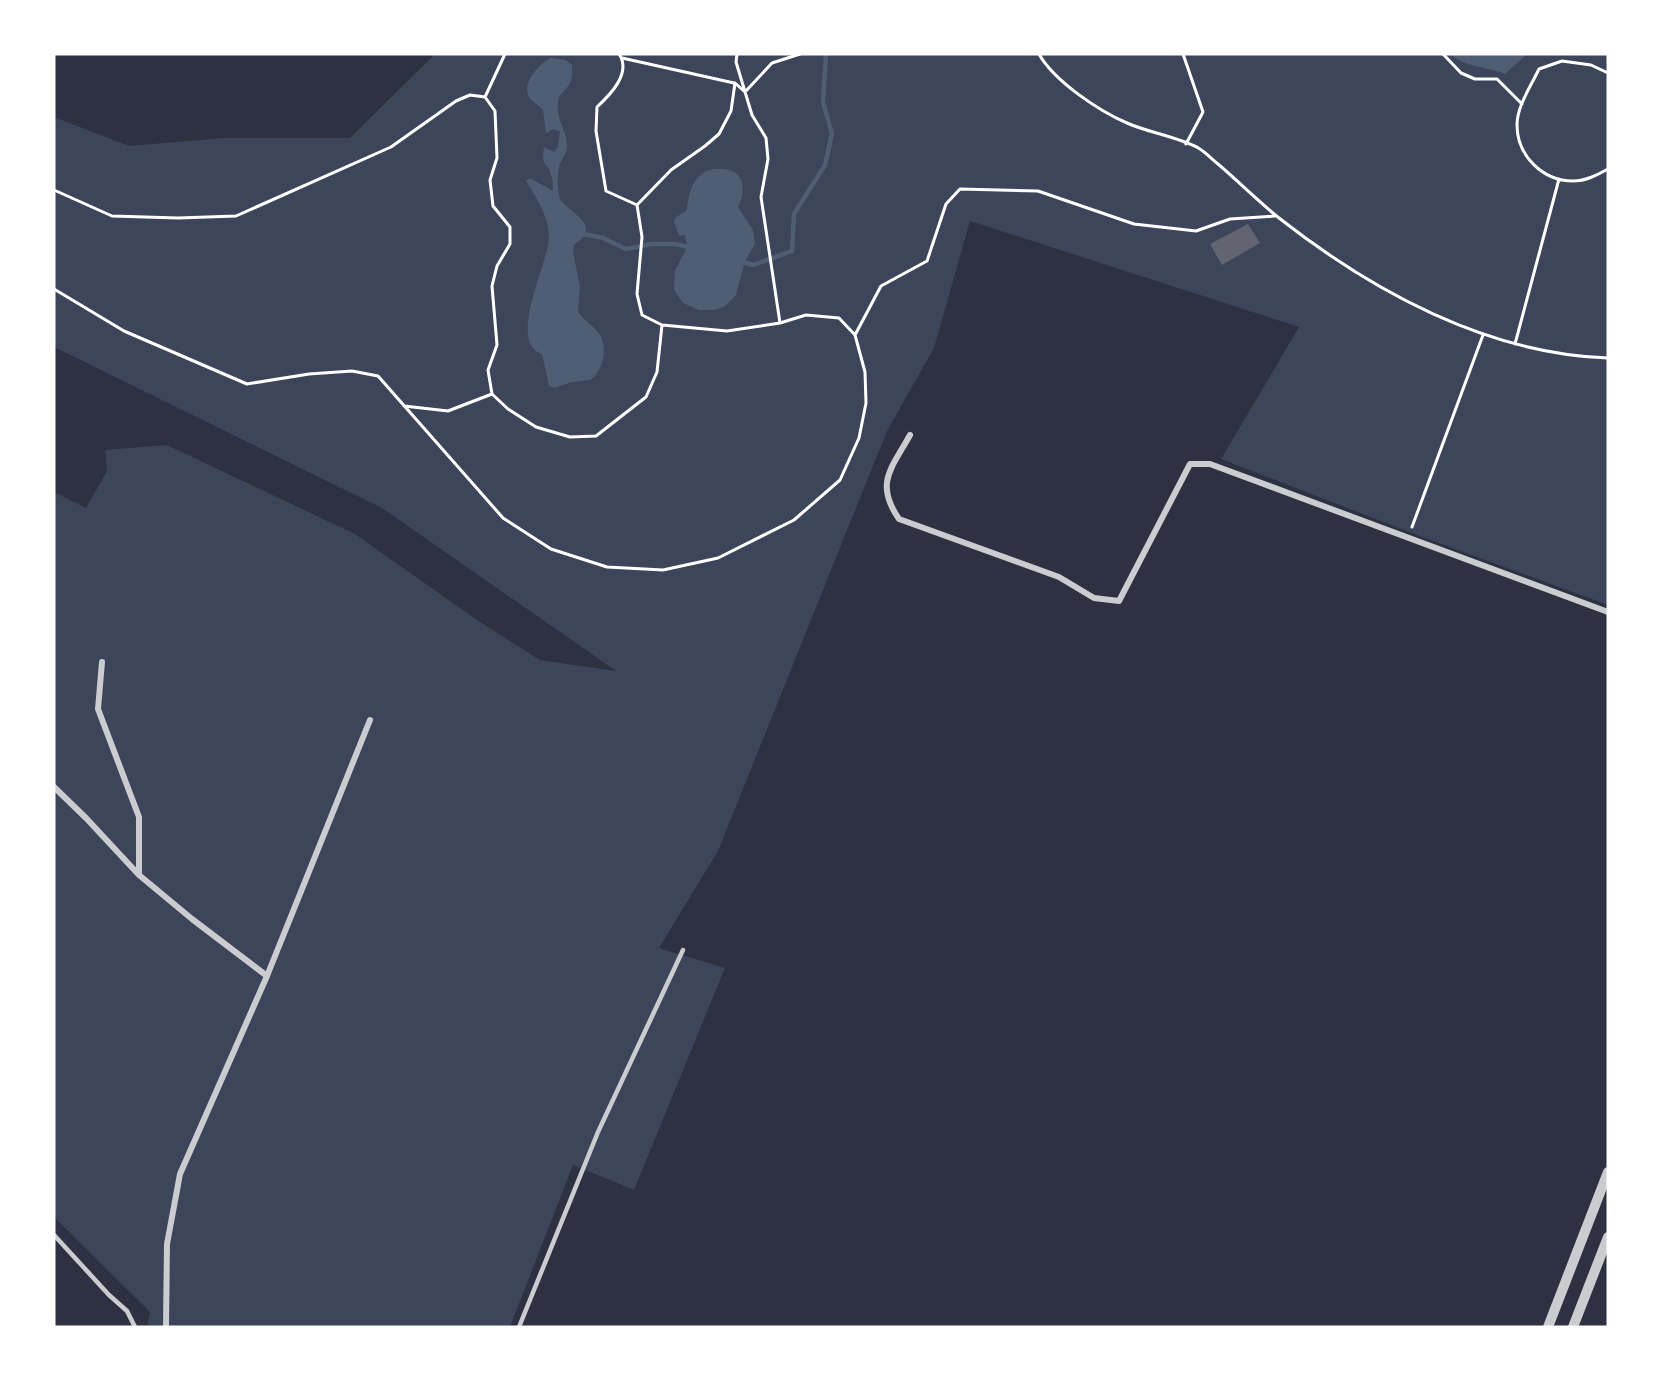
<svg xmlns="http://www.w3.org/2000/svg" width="1662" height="1381" font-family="Lato,sans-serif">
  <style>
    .green { fill: #3c4559 }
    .water { fill: #4f5d75 }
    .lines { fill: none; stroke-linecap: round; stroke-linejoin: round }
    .stream { stroke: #4f5d75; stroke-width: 4.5 }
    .building { fill: #626471 }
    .path { stroke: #fff; stroke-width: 3 }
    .service { stroke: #caccd0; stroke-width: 4.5 }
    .minor { stroke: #caccd0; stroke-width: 6 }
    .tertiary { stroke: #caccd0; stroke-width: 10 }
  </style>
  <rect width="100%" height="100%" fill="#2d3142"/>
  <!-- green -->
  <path class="green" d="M 435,54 L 1608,54 L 1608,605 L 1417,535 L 1221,459 L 1299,327 L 970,221 L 934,348 L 887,431 L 718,851 L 659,948 L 725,968 L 634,1190 L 573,1165 L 510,1327 L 147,1327 L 150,1312 L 54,1217 L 54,492 L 86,508 L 107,471 L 105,450 L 167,445 L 355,534 L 480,622 L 540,660 L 616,671 L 382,508 L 54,347 L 54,117 L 129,146 L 223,138 L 350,138 Z"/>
  <!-- water -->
  <path class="water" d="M 1450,54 L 1527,54 L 1505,74 C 1486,66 1466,68 1450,54 Z
    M 551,58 L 566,60 L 572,65 C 574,92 560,88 558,102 C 555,118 568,131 567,147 C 567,155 560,160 559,168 C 557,176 558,188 559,196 C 562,211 607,223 574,245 L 573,252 L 580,287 L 578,312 C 584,321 596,327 601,337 C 608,350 602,372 590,380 L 572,382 L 554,388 L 549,386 L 542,354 C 506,343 549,262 549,237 C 549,217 536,197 526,181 L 530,178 L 553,191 C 553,186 553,180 551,175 C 547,161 541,169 544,147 L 554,152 L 558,146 L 560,132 L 553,129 L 546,133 L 543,110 C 539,105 532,102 529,97 C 521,84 540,62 551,58 Z
    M 714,169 C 719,169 724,168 729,170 C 746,174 745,195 738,207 L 753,230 L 755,244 L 745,261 L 736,295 L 724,307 L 715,310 L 699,310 L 683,303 L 676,293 L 674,288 L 675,271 L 687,247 L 685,235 L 679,236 L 674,222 L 675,218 L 687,210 C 688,192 694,172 714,169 Z"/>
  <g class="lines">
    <!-- stream -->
    <path class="stream" d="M 584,234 L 603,238 L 626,249 L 651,244 L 675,244 L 692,248
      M 740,261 L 753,265 L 792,251 L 794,214 L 825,165 L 832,134 L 823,102 L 826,54"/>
  </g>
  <!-- building -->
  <path class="building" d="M 1248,224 L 1260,243 L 1222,265 L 1210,244 Z"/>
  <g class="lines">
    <!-- path -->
    <path class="path" d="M 737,54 L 736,62 L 752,115 L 766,138 L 768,159 L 761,197 L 780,323
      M 1039,54 C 1054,81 1099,111 1127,123 C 1149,133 1180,137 1200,149 C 1206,153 1212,159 1218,164 C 1238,181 1258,201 1279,218 C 1372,291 1487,354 1608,358
      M 1183,54 L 1203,112 L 1186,144
      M 1443,54 L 1461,73 L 1475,79 L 1497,79 L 1522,104
      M 622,58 L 734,83
      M 1608,73 L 1591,65 L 1562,61 L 1539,69 C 1531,86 1517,106 1517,125 C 1517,156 1543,181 1573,181 C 1586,181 1597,175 1608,169
      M 485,97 L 495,111 L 497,158 L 490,180 L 493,206 L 510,227 L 510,244 L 497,266 L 492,286 L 497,345 L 488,370 L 492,394 L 508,409 L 536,427 L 570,437 L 596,436 L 646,397 L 657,372 L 662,325 L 642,315 L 637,294 L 642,237 L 637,205 L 606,191 L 596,131 L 597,107 C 610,95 632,73 619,54
      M 54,190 L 112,216 L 178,218 L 236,216 L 391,147 L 456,101 L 470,95 L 485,97 L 505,54
      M 637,205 L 671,170 L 705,146 L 719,134 L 731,111 L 735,83 L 745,92 L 772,63 L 800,54
      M 54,289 L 124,331 L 247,384 L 309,374 L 352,371 L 378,376 L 503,518 L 551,549 L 607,567 L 663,570 L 718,558 L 794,520 L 840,480 L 859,438 L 866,403 L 865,372 L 855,335 L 839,318 L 806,315 L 780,323 L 727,331 L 662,325
      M 855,335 L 881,286 L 927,261 L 946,204 L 960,189 L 1038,191 L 1134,224 L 1196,231 L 1230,219 L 1275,216
      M 1515,344 L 1559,179
      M 404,406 L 448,411 L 492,394
      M 1412,527 L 1483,335"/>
    <!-- service -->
    <path class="service" d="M 54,1235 L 109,1295 L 127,1311 L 135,1327
      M 519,1327 L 598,1132 L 683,950"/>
    <!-- minor -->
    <path class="minor" d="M 910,435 C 892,468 874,483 899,519 L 1059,577 L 1094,598 L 1119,601 L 1190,464 L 1210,464 L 1608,612
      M 102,662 L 98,709 L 139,817 L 139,874
      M 54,787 L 86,818 L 139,875 L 192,919 L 267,976
      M 166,1327 L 167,1244 L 180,1174 L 267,976 L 370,720"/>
    <!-- tertiary -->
    <path class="tertiary" d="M 1548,1327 L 1608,1172
      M 1573,1327 L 1608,1237"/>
  </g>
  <!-- border -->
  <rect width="1662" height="1381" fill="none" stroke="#ffffff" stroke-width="111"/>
</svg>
